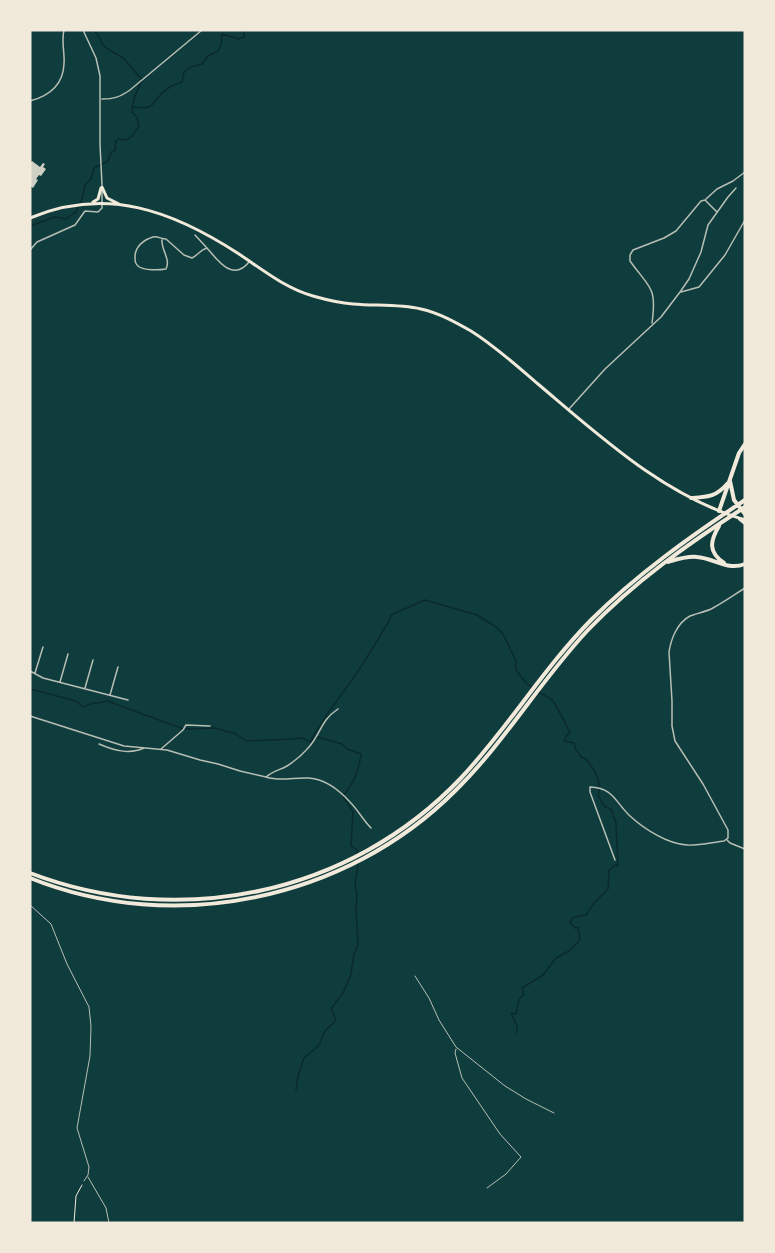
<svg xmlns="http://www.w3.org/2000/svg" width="775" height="1253" font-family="'Asap Condensed',sans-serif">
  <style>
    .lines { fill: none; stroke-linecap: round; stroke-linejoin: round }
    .stream { stroke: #0a2a2b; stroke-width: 1.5 }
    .building { fill: #cfcfc3 }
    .path { stroke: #f1e9da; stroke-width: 1 }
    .service { stroke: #b8beb3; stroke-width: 1 }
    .minor { stroke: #b8beb3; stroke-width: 1.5 }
    .tertiary { stroke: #b8beb3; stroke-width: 1.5 }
    .primary { stroke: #f1e9da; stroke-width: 3 }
    .motorway { stroke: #f1e9da; stroke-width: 4 }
  </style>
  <rect width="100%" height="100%" fill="#0f3d3e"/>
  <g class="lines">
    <!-- stream -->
    <path class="stream" d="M 133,107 L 145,108 L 151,106 C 161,94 165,87 182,82 L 184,72 L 191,67 L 202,64 L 208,56 L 218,51 L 221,45 L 222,34 L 239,39 L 244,37 L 244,30
      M 30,226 L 55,217 L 66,219 L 76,212 L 82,199 L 85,185 L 91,179 L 94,168 L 108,161 L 111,152 L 115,151 L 116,141 L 119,139 C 129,143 134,134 139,126 L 137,117 L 132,112 C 132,100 137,91 142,80 C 136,73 131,66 124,59 C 119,54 109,51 104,46 C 100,40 99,34 93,30
      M 30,689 L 76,701 L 83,707 L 93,703 L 98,703 L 107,701 L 184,729 L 215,728 L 236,734 L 246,741 L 291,739 L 303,738 L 310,742 L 318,737 L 342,744 L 347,749 L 361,754 C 359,770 354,784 343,796 L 353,812 L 351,846 L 357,850 L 358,864 L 355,885 L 357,895 L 356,911 L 358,944 L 354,954 L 351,974 L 343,993 L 331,1009 L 336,1020 L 325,1031 L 319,1045 L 304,1058 L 298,1076 L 296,1090
      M 310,742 C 321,722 335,703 349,684 C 364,664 376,642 389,621 L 391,615 L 425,600 L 477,615 L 496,627 L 503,634 L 516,661 L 516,670 L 526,683 L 533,688
      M 517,1033 L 517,1026 L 511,1013 L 516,1014 L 519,999 L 524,994 L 522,988 L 543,975 L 556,958 L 569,951 L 580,940 L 578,927 L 575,928 L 570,922 C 572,916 580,916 586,915 L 594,903 L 608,889 L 609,870 L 615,865 L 618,866 L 616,823 L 611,809 L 605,807 L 598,796 C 602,781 595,770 585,758 L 582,758 L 576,750 L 574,743 L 564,741 L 567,735 L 570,734 C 569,729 556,705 553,701 C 550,698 543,695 539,692"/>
  </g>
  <!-- building -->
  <path class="building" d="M 32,161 L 40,167 L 43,163 L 45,164 L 43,167 L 46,169 L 41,176 L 39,175 L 36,179 L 38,180 L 33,188 L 30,186 L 30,166 L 31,164 L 30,163 Z"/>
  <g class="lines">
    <!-- path -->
    <path class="path" d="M 74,1223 L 76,1196 L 82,1185"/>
    <!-- service -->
    <path class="service" d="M 30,905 L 51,924 L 67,964 L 89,1007 L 91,1026 L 90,1056 L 77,1128 L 89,1167 L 88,1175 L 84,1181
      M 415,976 L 429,998 L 439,1020 L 456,1047 L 505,1086 L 526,1099 L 554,1113
      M 456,1049 L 455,1053 L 462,1078 L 500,1134 L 521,1157 L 506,1174 L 487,1188
      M 88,1177 L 106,1208 L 109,1223"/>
    <!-- minor -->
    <path class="minor" d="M 30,101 C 49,96 63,86 64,64 C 65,53 61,41 64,30
      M 706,199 L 717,189 L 733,181 L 745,172
      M 195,235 L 207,248
      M 162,240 C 161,250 171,259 166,269 C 160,270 144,271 138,266 C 135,263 135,261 135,257 C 135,247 143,240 153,237 C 158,236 161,239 166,239 L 184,255 L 192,258 C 198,255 200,250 207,248 C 218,261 233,282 249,262
      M 30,250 L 37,242 L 75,225 L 85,211 L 98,212 L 102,208 L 102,205
      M 681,292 L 699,287 L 725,255 L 745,220
      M 652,323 C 657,286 650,289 630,261 L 630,255 L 633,250 L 664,238 L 676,231 L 701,201 L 705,200 L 717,212
      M 569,409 L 605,369 L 661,317 L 680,292 L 689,279 L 701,252 L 708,225 L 728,197 L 736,188
      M 30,671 L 43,678 L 128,700
      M 35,673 L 43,647
      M 60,682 L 68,654
      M 85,688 L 93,660
      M 110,695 L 118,667
      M 338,709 C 320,721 322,732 309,747 C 303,754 295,761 287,766 C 280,770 273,771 266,777 C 281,782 294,777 309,778 C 325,779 340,791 350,802 C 358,810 363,820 371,828
      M 30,716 L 124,746 L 167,750 L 200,760 L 218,764 L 240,771 L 266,777
      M 99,744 C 113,750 129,755 144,748
      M 161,749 L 183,730 L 186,725 L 210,726
      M 727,840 L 730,843 L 745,849
      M 615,860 L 590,792 L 590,787 C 614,788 615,802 630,816 C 643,828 667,844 687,845 C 695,846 715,842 724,841 L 728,838 L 728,830 L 703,784 L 675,741 L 672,726 L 672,701 L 669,652 C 671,639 677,623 690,616 C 697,613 706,612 713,608 C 724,602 734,595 745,588"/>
    <!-- tertiary -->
    <path class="tertiary" d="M 83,30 L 96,58 L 100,76 L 100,144 L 102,185
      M 102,99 C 114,99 120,97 130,90 L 202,30
      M 102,190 L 102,203"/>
    <!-- primary -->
    <path class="primary" d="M 102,187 L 107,198 L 119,204
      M 93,202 L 98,199 L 101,188
      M 30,218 C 107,186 173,211 239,254 C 263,270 285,288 313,296 C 327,300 340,303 353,304 C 376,306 399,304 421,309 C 439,313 455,322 471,331 C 495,346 517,366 538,384 C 601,437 664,496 745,520"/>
    <!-- motorway -->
    <path class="motorway" d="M 730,481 L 734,500 L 745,514
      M 691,498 C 708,497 716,497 728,483
      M 719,511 L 739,453 L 745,444
      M 740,519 L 745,523
      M 719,526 C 710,541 708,552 724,563
      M 668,562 C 678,559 687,556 697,557 C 714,558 727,571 745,564
      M 30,873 C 179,930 350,895 461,778 C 508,728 543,669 591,620 C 637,574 691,536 745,500
      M 30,878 C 174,936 346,900 455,791 C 505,742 540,681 588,630 C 634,582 689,543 745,507"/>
  </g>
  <!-- border -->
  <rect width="775" height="1253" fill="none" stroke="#f1e9da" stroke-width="63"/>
</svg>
